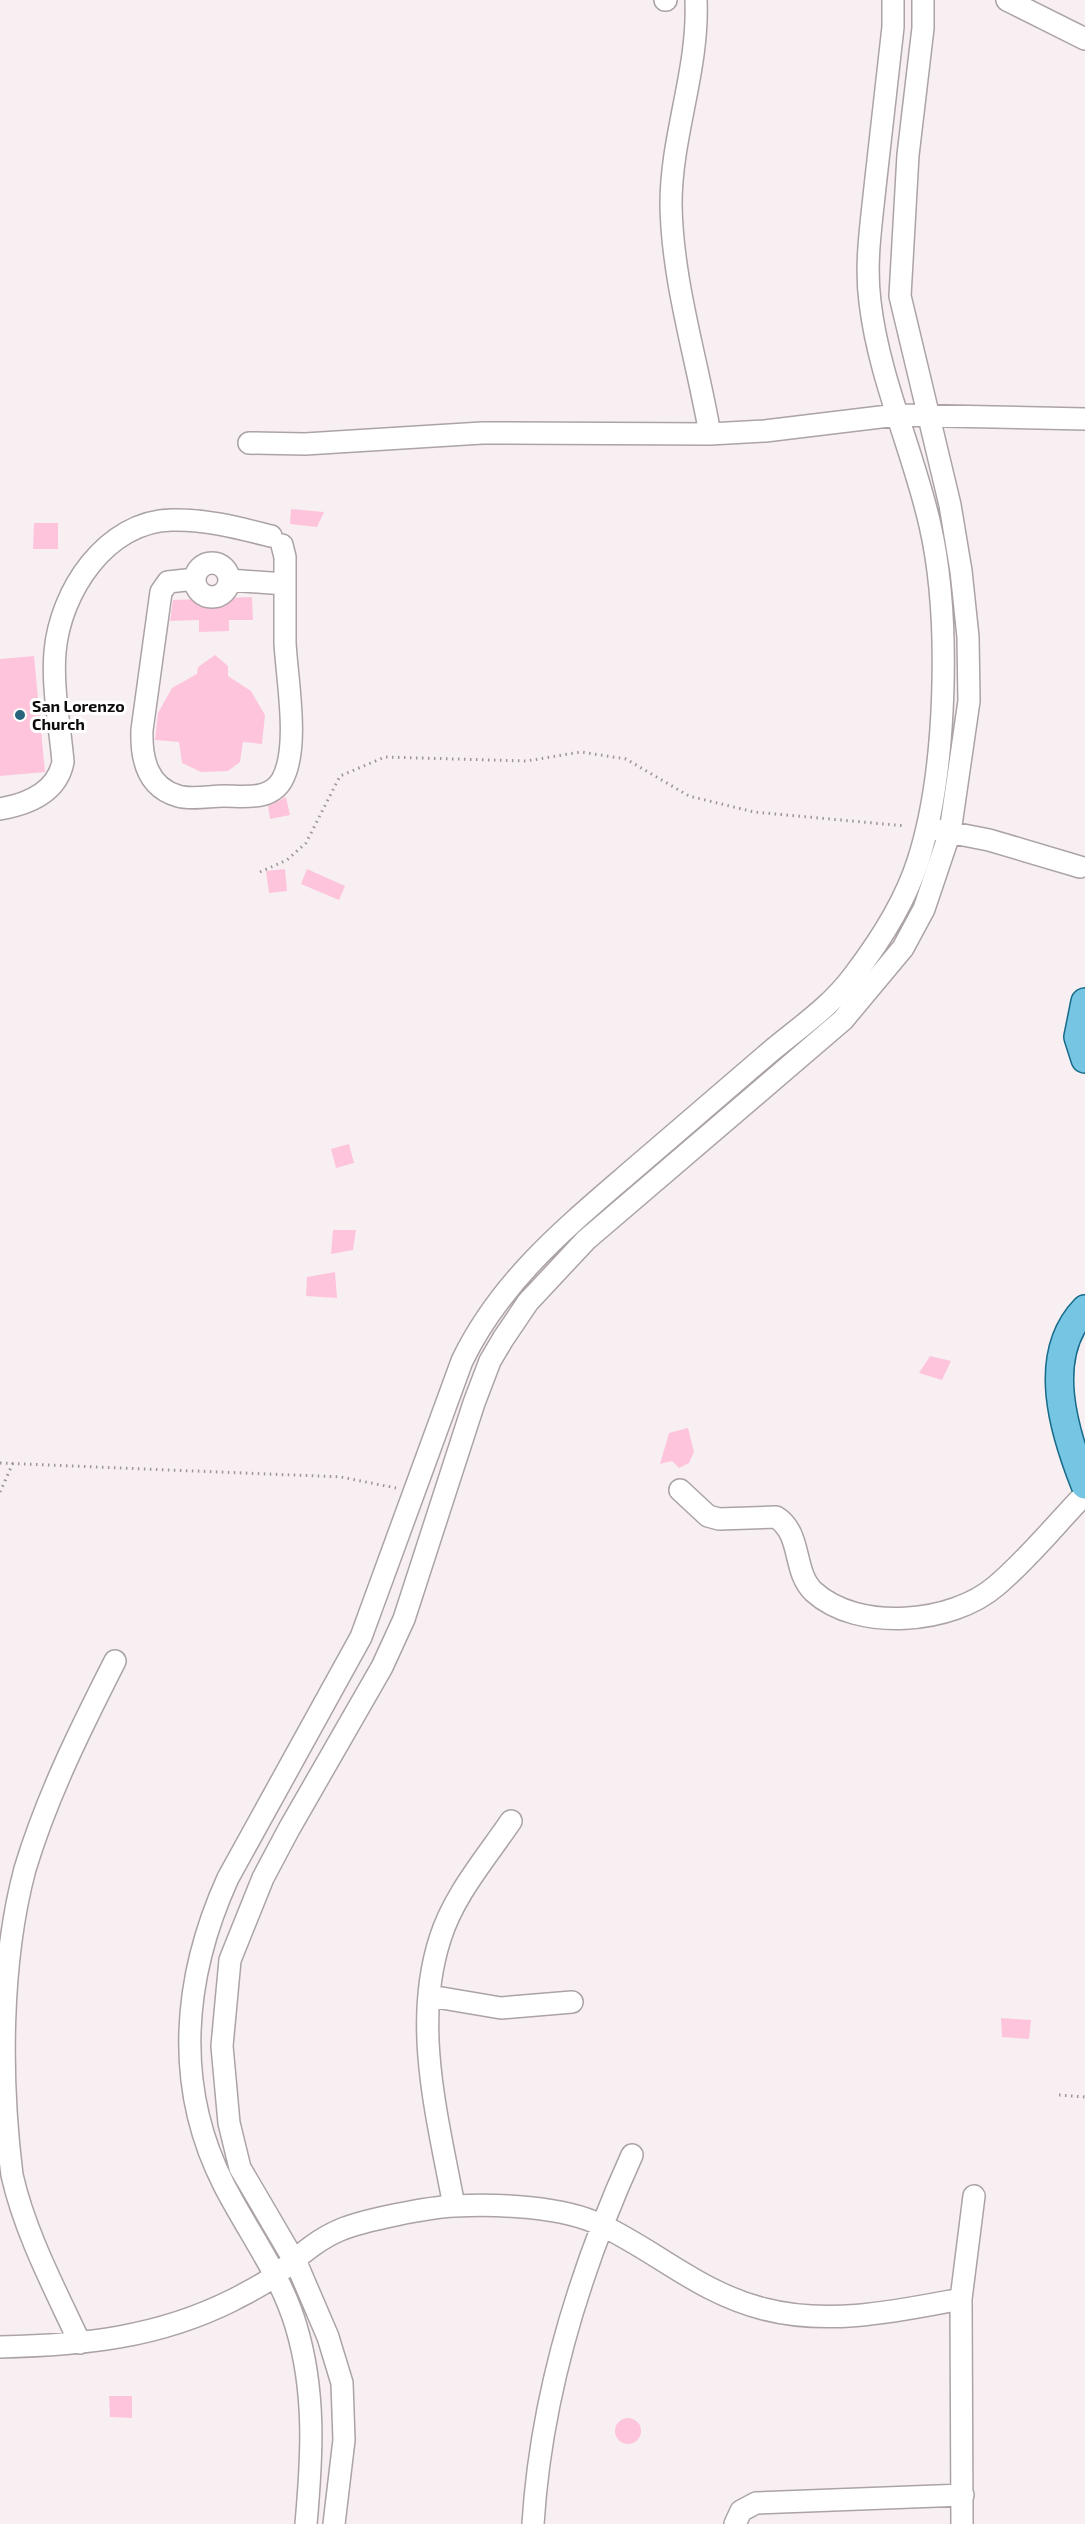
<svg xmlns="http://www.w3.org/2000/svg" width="1085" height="2524" font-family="'Exo 2',sans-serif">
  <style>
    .building { fill: #fec4dc }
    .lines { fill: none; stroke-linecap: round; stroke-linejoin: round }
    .minor-casing { stroke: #aba3a6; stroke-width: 24 }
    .major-casing { stroke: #166b8a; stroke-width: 30 }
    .path { stroke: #9b9598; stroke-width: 3; stroke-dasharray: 1.5 4.5; stroke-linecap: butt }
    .minor { stroke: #fff; stroke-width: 21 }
    .major { stroke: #76c5e2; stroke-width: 27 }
    .poi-dot { fill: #29637c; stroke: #fff; stroke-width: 2 }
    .labels { text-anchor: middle; stroke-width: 6; stroke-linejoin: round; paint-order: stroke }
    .poi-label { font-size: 16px; font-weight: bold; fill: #0d0b0c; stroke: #fff; text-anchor: start }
  </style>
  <rect width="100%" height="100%" fill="#f8eff3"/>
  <!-- building -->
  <path class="building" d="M 291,509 L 324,512 L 317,527 L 290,524 Z
    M 34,523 L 58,523 L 58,549 L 33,549 Z
    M 252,597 L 253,620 L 229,620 L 229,631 L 199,632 L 199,620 L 170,621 L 173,600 Z
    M 215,655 L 228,666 L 228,676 L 251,691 L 265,715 L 262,744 L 243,742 L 240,762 L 228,771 L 201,772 L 182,763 L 179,742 L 155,740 L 158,713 L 172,688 L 197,674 L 198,667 Z
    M 34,656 L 45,772 L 0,776 L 0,659 Z
    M 286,797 L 290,815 L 270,819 L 268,806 Z
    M 285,869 L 287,891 L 269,893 L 266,871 Z
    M 307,869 L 345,886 L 339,900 L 301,884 Z
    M 349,1144 L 354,1163 L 336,1168 L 331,1149 Z
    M 333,1230 L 356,1230 L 353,1250 L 331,1254 Z
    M 335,1272 L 337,1298 L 306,1296 L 307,1277 Z
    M 930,1356 L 951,1361 L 942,1380 L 919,1373 Z
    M 688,1428 L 694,1452 L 689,1463 L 679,1468 L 672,1461 L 660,1464 L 669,1433 Z
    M 1001,2018 L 1031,2020 L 1029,2039 L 1002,2037 Z
    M 109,2396 L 132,2396 L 132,2418 L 110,2417 Z
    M615 2431a13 13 0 1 1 26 0a13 13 0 1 1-26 0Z"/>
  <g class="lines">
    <!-- minor casing -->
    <g class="minor-casing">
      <path id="minor" d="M 665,0 L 666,0
        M 696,0 C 699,70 671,135 671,204 C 672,281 697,359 710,434
        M 1007,0 L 1085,39
        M 249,443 L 305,444 L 482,433 L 710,434 L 765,431 L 897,415 L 1085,419
        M 282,545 L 285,557 L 285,584
        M195 580a17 17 0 1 1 34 0a17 17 0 1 1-34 0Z
        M 195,579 L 168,582 L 161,592 L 142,730 C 141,758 147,787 178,796 C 191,800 210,796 224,796 C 244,796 270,801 282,780 C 300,748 287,680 285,643 C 285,624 285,603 285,584 L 229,580
        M 0,809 C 29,804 57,792 63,762 C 60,726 52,688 55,652 C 60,592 106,521 172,520 C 205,519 239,528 271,536
        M 938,830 L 989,840 L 1080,867
        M 680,1490 L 708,1516 L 719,1519 L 776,1517 C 803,1534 792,1572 814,1592 C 858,1632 952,1624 996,1586 C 1028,1559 1056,1524 1085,1494
        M 430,1996 L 501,2008 L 572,2002
        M 454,2206 C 438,2119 412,2026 440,1939 C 453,1896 486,1858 511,1821
        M 80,2343 C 55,2289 25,2233 12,2175 C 0,2079 0,1963 25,1869 C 47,1796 81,1728 115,1661
        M 0,2347 C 83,2345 157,2338 233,2300 C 248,2292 265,2284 277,2274 C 297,2258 316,2240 340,2230 C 363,2220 430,2207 455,2206 C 498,2204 562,2206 601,2225 C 658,2252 700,2293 764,2309 C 829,2326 897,2311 961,2299
        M 306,2524 C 312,2457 316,2392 296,2326 C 281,2275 248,2232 224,2185 C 173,2085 183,1977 228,1878 L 361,1637 L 462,1361 C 500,1282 564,1229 629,1173 C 674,1134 719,1096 764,1057 C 795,1030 829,1009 854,975 C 880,941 905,902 918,861 C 947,771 951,617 930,525 C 913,450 879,379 870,302 C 865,264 871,226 875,187 C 881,134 887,80 893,27 L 893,0
        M 334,2524 L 344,2440 L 342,2383 L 328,2337 L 298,2267 L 240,2168 L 229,2123 L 222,2046 L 230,1960 L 263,1878 L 289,1829 L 382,1667 L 404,1619 L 474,1403 L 490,1361 L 503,1339 L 528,1302 L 586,1240 L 843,1020 L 903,948 L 924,909 L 950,832 L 969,701 L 968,637 L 961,571 L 950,505 L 900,296 L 908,155 L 923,28 L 923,0
        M 533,2524 C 541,2395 579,2272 632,2155
        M 735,2524 L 741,2511 L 756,2503 L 963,2495
        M 962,2524 L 961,2299 L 974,2196"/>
    </g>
    <!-- major casing -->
    <g class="major-casing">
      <path id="major" d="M 1085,1002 L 1078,1037 L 1085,1059
        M 1085,1309 C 1040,1356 1064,1432 1085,1485"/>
    </g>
    <!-- path -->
    <path class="path" d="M 260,872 L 287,860 L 306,843 L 340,776 L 385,757 L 526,761 L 581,752 L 626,759 L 689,796 L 754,812 L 906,826
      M 0,1463 L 341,1477 L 396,1488
      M 0,1492 L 13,1463
      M 1059,2095 L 1085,2097"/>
    <!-- minor -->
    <use href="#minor" class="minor"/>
    <!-- major -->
    <use href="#major" class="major"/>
  </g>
  <!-- markers -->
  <circle class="poi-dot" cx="20" cy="715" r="6"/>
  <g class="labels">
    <!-- poi labels -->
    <g class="poi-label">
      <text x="32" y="712">San Lorenzo<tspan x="32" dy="18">Church</tspan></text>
    </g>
  </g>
</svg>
